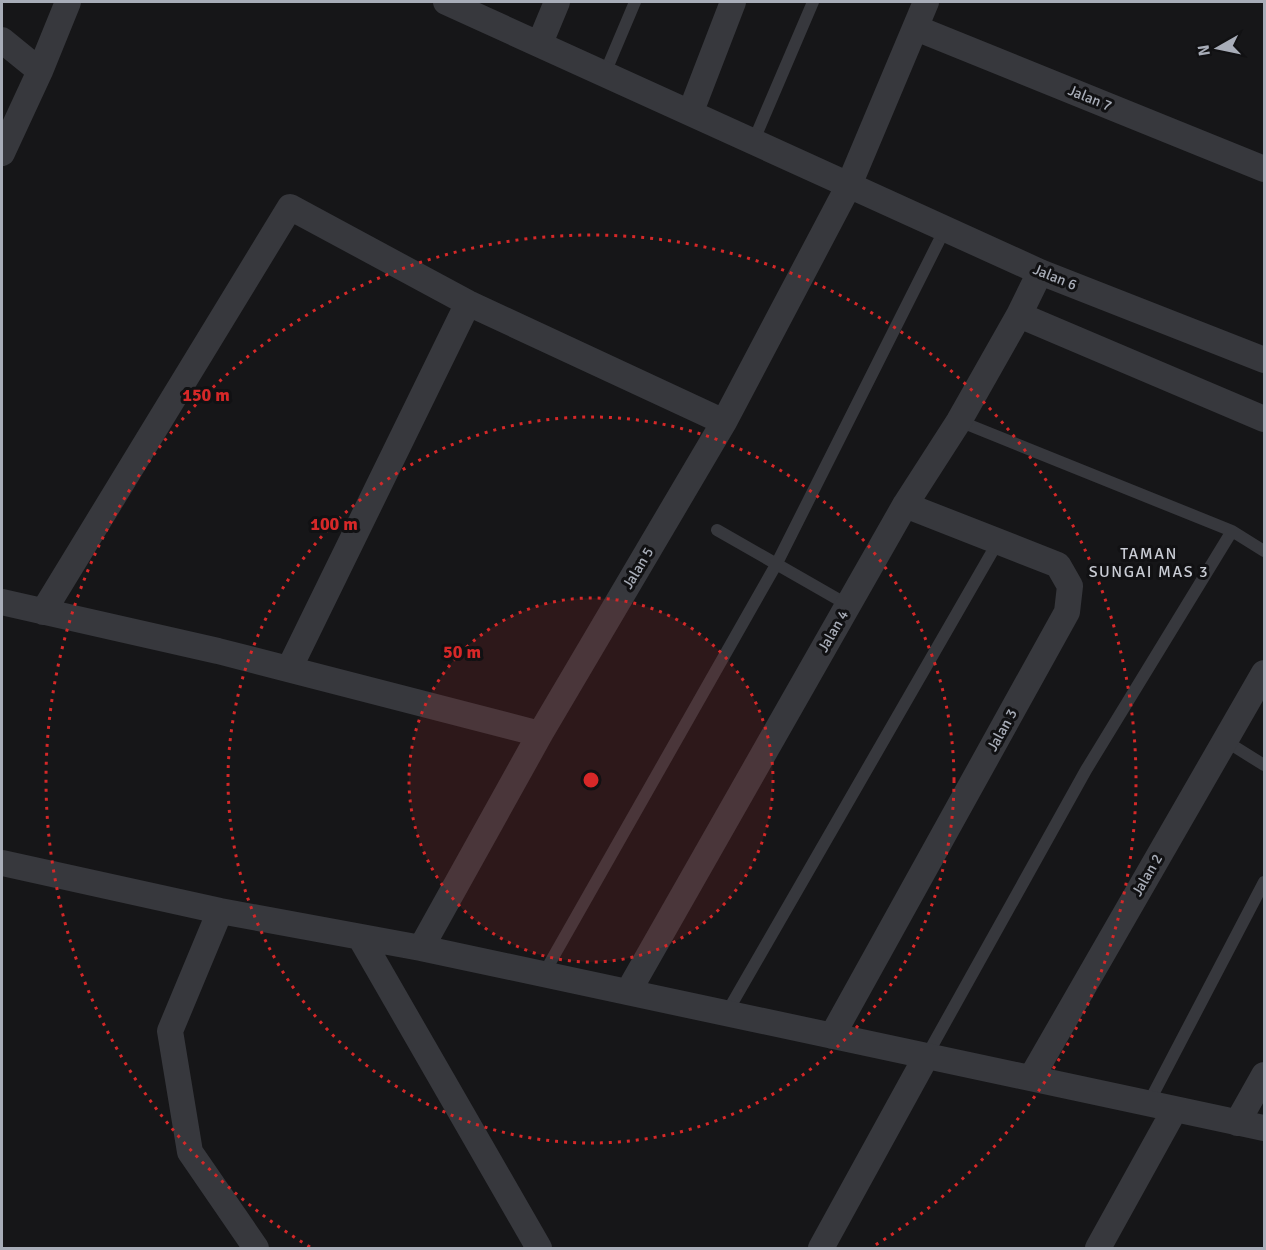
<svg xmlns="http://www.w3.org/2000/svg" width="1266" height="1250" font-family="Signika,sans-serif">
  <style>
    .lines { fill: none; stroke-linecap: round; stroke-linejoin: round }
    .lane { stroke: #37383d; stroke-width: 12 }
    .street { stroke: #37383d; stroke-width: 26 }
    .ring { fill: none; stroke: #d62828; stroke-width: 3; stroke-dasharray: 3 6 }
    .labels { text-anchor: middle; stroke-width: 6; stroke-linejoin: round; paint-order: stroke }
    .street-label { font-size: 15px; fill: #a8adb8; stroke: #111113 }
    .neighbourhood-label { font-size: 16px; letter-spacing: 1.5px; fill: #c9ccd4; stroke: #111113 }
    .centre { fill: #d62828; stroke: #111113; stroke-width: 3 }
    .ring-label { font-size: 18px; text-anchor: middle; font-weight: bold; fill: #d62828; stroke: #111113; stroke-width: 6; stroke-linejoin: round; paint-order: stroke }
  </style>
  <rect width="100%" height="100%" fill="#161618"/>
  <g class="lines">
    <!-- lane -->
    <path class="lane" d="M 605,73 L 635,2
      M 754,140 L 813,2
      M 959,421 L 1232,531 L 1264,551
      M 717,530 L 848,605
      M 1224,740 L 1264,765
      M 543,975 L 777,563 L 946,227
      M 726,1014 L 999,540
      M 926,1057 L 1086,770 L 1232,531
      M 1148,1104 L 1264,882"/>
    <!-- street -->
    <path class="street" d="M 446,2 L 1040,272 L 1264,360
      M 916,28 L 1264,169
      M 2,40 L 40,71
      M 540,43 L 557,2
      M 691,111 L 733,2
      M 2,153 L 40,71 L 68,2
      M 1019,315 L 1264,419
      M 2,602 L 218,651 L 540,734
      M 43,612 L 290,207 L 468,303 L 724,422
      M 289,669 L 468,303
      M 2,863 L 220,911 L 421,948 L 1264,1128
      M 220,911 L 170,1031 L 190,1152 L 256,1248
      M 360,937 L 539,1248
      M 421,948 L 540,734 L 724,422 L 849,185 L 926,2
      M 628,992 L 905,505 L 959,421 L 1019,315 L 1040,272
      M 832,1036 L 1067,612 L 1070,586 L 1058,565 L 905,505
      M 1031,1078 L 1264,673
      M 1237,1123 L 1264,1075
      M 821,1248 L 926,1057
      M 1098,1248 L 1175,1109"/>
  </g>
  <!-- distance rings -->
  <circle cx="591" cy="780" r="182" fill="#d62828" fill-opacity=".12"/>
  <g class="ring">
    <circle cx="591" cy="780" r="182"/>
    <circle cx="591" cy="780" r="363"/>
    <path d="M310 1247A545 545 0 1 1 872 1247"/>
  </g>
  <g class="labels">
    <!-- street labels -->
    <g class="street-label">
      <text transform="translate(1090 98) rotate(22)" y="5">Jalan 7</text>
      <text transform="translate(1055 277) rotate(22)" y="5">Jalan 6</text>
      <text transform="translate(638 568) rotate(-59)" y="5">Jalan 5</text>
      <text transform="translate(833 631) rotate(-60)" y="5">Jalan 4</text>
      <text transform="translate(1002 730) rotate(-61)" y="5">Jalan 3</text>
      <text transform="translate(1147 875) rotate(-60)" y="5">Jalan 2</text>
    </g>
    <!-- neighbourhood labels -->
    <g class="neighbourhood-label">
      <text x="1149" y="559">TAMAN<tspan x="1149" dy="18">SUNGAI MAS 3</tspan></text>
    </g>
  </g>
  <circle cx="591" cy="780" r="9" class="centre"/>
  <g class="ring-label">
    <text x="206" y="401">150 m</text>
    <text x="334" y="530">100 m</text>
    <text x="462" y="658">50 m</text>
  </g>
  <!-- border -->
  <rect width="1266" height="1250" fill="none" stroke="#a8adb8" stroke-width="6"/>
  <!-- north arrow -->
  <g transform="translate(1218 48) rotate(261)" stroke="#111113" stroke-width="4.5" paint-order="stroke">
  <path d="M0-4.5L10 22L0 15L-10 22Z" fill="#a8adb8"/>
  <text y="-9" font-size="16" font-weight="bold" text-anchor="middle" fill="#a8adb8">N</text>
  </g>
</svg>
